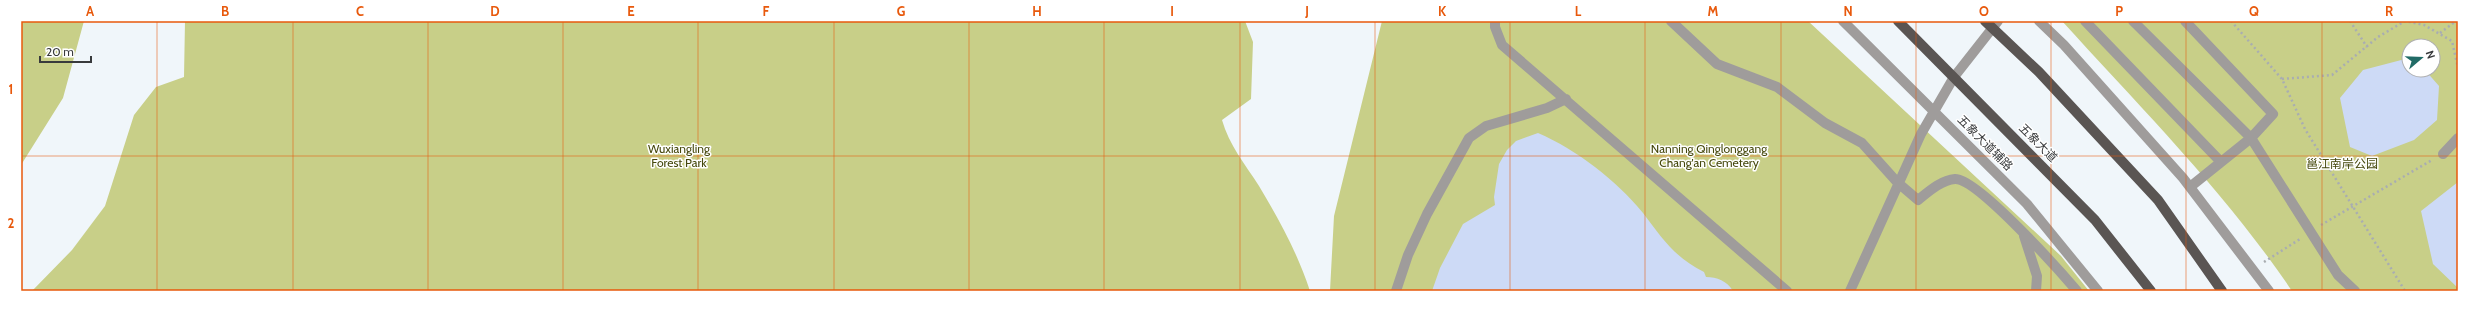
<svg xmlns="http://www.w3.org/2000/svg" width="2479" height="312" font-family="Cabin,'Noto Sans SC',sans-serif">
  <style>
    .green { fill: #c8cf88; fill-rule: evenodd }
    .water { fill: #cddaf6 }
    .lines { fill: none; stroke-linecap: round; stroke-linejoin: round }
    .path { stroke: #a9adb1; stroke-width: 2.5; stroke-dasharray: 2 3; stroke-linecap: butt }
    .minor { stroke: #9f9c9b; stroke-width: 10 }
    .major { stroke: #5a5553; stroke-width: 10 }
    .grid { fill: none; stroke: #e8590c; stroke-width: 1; stroke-opacity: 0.55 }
    .labels { text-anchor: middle; stroke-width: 3; stroke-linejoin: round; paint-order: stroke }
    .street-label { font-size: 12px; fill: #383a3c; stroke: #fff }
    .park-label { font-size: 12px; fill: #45480c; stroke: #fff }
    .neatline { fill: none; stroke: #e8590c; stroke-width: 1.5 }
    .grid-label { font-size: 13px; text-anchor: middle; font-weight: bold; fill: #e8590c }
  </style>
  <rect width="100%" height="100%" fill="#f0f6fa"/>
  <!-- green -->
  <path class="green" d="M 21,21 L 84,21 L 63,98 L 21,165 Z
    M 185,21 L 1245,21 L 1253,42 L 1251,99 L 1222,120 C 1229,145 1245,164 1259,186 C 1280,221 1297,252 1310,291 L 32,291 L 72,250 L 105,206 L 134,115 L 156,87 L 184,77 Z
    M 1382,21 L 1808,21 L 2061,256 L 2089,291 L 1330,291 L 1334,216 Z
    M 2062,21 L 2458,21 L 2458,291 L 2292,291 C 2226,193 2141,108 2062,21 ZM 2409,46 L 2433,46 L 2433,70 L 2409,70 Z"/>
  <!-- water -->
  <path class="water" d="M 2409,58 L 2409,70 L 2425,70 L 2439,86 L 2437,120 L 2414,140 L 2372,156 L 2350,147 L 2340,98 L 2363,70 Z
    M 1538,133 C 1577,150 1616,180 1643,213 C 1663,239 1673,256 1704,272 L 1706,277 C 1717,277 1727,281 1733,291 L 1432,291 L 1440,268 L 1463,224 L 1495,205 L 1494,197 L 1499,164 L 1507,150 L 1516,141 Z
    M 2458,182 L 2458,288 L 2433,264 L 2421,211 Z"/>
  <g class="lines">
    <!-- path -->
    <path class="path" d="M 2231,21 L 2282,79 L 2305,129 L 2405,291
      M 2350,21 L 2367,47
      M 2440,33 L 2456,21
      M 2282,79 L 2332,75 L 2378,37 L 2405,21 L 2424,25 L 2452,41 L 2458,68
      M 2321,225 L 2432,160
      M 2264,262 L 2300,239"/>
    <!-- minor -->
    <path class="minor" d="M 1495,21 L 1495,27 L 1502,45 L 1787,291
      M 1671,21 L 1717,64 L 1777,87 L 1825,123 L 1862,143 L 1897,182 L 1918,200 C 1928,192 1941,180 1955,179 C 1977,178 2060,271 2077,291
      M 1843,21 L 2027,204 L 2098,291
      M 2039,21 L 2064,45 L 2183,178 L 2269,291
      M 2085,21 L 2221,162
      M 2133,21 L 2251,138 L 2338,275 L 2355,291
      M 2185,21 L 2273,114 L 2251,138 L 2190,187
      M 2443,154 L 2458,138
      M 2024,236 L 2037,276 L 2036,291
      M 1396,291 L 1408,255 L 1427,214 L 1469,138 L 1486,126 L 1547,108 L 1566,99
      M 1850,291 L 1921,134 L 1954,77 L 1998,21"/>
    <!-- major -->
    <path class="major" d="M 1898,21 L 2095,220 L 2151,291
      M 1985,21 L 2039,72 L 2158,200 L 2222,291"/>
  </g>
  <!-- grid -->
  <path class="grid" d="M 157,21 L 157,291M 293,21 L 293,291M 428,21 L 428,291M 563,21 L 563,291M 698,21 L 698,291M 834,21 L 834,291M 969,21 L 969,291M 1104,21 L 1104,291M 1240,21 L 1240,291M 1375,21 L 1375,291M 1510,21 L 1510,291M 1645,21 L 1645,291M 1781,21 L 1781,291M 1916,21 L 1916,291M 2051,21 L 2051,291M 2186,21 L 2186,291M 2322,21 L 2322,291M 21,156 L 2458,156"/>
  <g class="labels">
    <!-- street labels -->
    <g class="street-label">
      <text transform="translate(1985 143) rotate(45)" y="4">五象大道辅路</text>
      <text transform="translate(2038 143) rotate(45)" y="4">五象大道</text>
    </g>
    <!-- park labels -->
    <g class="park-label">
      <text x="679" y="153">Wuxiangling<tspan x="679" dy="14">Forest Park</tspan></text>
      <text x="1709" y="153">Nanning Qinglonggang<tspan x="1709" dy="14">Chang'an Cemetery</tspan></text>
      <text x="2342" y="168">邕江南岸公园</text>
    </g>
  </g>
  <!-- border -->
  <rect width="2479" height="312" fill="none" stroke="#ffffff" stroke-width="44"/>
  <!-- north arrow -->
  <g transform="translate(2421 58) rotate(71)"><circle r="19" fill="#ffffff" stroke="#afb0b1"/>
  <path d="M0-3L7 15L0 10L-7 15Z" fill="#216b66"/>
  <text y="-6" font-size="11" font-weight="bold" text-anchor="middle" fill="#383a3c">N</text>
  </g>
  <!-- scale -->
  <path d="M40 56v6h51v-6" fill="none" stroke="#383a3c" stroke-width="2"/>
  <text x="46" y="56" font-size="12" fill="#383a3c" stroke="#ffffff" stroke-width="3" paint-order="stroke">20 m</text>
  <rect x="22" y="22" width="2435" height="268" class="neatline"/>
  <g class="grid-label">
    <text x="90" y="16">A</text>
    <text x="225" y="16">B</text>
    <text x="360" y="16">C</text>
    <text x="495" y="16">D</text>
    <text x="631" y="16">E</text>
    <text x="766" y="16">F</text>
    <text x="901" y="16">G</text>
    <text x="1037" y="16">H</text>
    <text x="1172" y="16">I</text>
    <text x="1307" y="16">J</text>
    <text x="1442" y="16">K</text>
    <text x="1578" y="16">L</text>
    <text x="1713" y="16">M</text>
    <text x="1848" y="16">N</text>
    <text x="1984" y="16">O</text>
    <text x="2119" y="16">P</text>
    <text x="2254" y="16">Q</text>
    <text x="2389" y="16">R</text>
    <text x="11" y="94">1</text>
    <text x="11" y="228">2</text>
  </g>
</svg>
